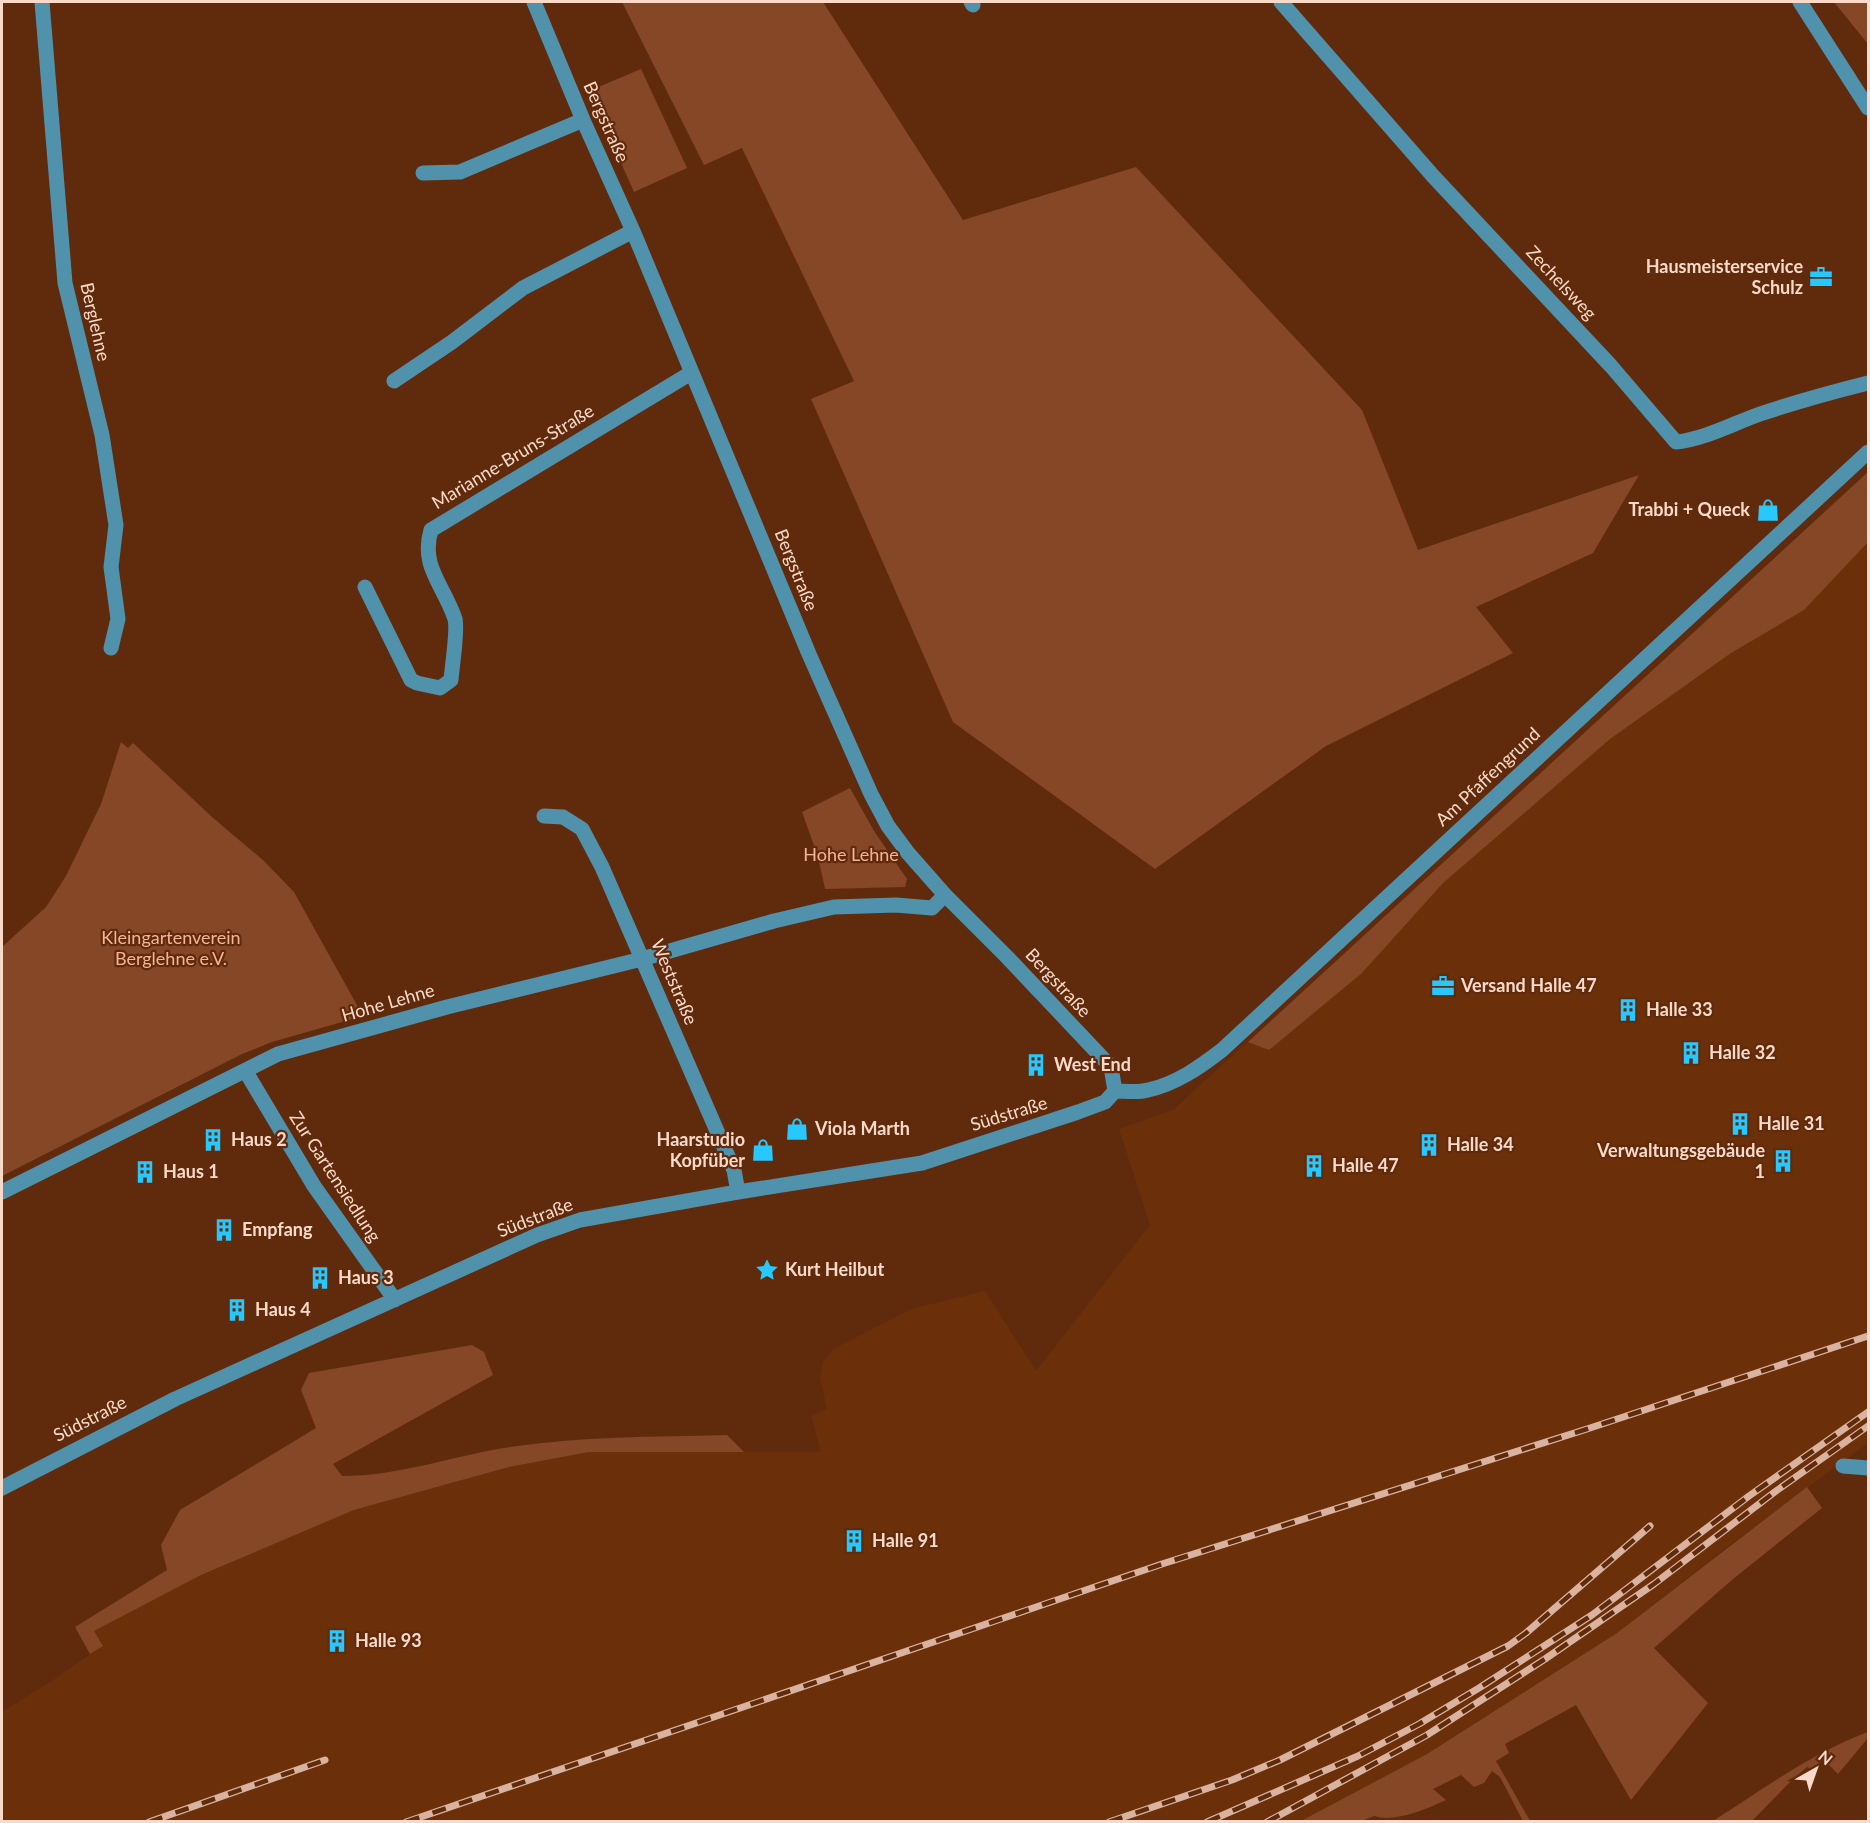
<svg xmlns="http://www.w3.org/2000/svg" width="1870" height="1823" font-family="Lato,sans-serif">
  <style>
    .built { fill: #6b300a }
    .green { fill: #854726 }
    .lines { fill: none; stroke-linecap: round; stroke-linejoin: round }
    .minor { stroke: #5091ac; stroke-width: 15 }
    .rail-casing { stroke: #d9b3a0; stroke-width: 7 }
    .rail { stroke: #602b0c; stroke-width: 4.5; stroke-dasharray: 14; stroke-linecap: butt }
    .labels { text-anchor: middle; stroke-width: 4.5; stroke-linejoin: round; paint-order: stroke }
    .street-label { font-size: 18px; fill: #fbd9c9; stroke: #602b0c }
    .poi-label { font-size: 18px; font-weight: bold; fill: #fbd9c9; stroke: #602b0c; text-anchor: start }
    .park-label { font-size: 18px; fill: #f5b595; stroke: #602b0c }
  </style>
  <rect width="100%" height="100%" fill="#602b0c"/>
  <!-- built -->
  <path class="built" d="M 1868,472 L 1868,1443 L 1722,1551 L 1617,1633 L 1427,1754 L 1301,1821 L 2,1822 L 2,1712 L 50,1682 L 102,1646 L 93,1631 L 201,1575 L 354,1510 L 509,1467 L 589,1452 L 821,1452 L 811,1416 L 827,1409 L 820,1377 L 823,1362 L 833,1349 L 914,1308 L 936,1303 L 985,1291 L 1036,1371 L 1150,1225 L 1119,1129 L 1173,1110 L 1562,755 Z"/>
  <!-- green -->
  <path class="green" d="M 622,2 L 823,2 L 963,220 L 1136,167 L 1362,410 L 1418,550 L 1639,475 L 1593,553 L 1476,607 L 1513,653 L 1326,746 L 1155,869 L 953,722 L 811,399 L 854,381 L 742,148 L 704,165 Z
    M 1834,2 L 1868,2 L 1868,44 Z
    M 641,69 L 687,168 L 634,192 L 589,91 Z
    M 1868,472 L 1868,542 L 1804,610 L 1731,653 L 1610,739 L 1443,883 L 1362,973 L 1269,1050 L 1248,1042 Z
    M 121,742 L 128,748 L 133,743 L 212,817 L 264,861 L 294,892 L 363,1016 L 272,1042 L 242,1054 L 2,1176 L 2,947 L 46,907 L 66,876 L 101,804 Z
    M 850,788 L 874,831 L 907,879 L 905,887 L 825,889 L 818,857 L 802,812 Z
    M 472,1345 L 484,1352 L 493,1375 L 333,1464 L 342,1476 C 398,1476 449,1457 504,1448 C 578,1436 652,1437 727,1435 L 744,1452 L 589,1452 L 509,1467 L 354,1510 L 201,1575 L 94,1631 L 103,1646 L 90,1654 L 75,1627 L 167,1570 L 161,1545 L 180,1510 L 316,1428 L 301,1390 L 309,1373 Z
    M 1807,1487 L 1822,1508 L 1733,1579 L 1654,1648 L 1708,1703 L 1631,1800 L 1576,1705 L 1505,1744 L 1509,1753 L 1496,1761 L 1530,1821 L 1523,1821 L 1500,1777 L 1492,1771 L 1484,1783 L 1474,1787 L 1461,1775 L 1433,1789 L 1446,1800 C 1426,1809 1395,1823 1374,1816 L 1362,1821 L 1301,1821 L 1427,1754 L 1617,1633 Z
    M 1868,1732 L 1868,1738 L 1838,1774 L 1823,1759 L 1813,1770 L 1807,1767 L 1793,1779 L 1752,1821 L 1713,1821 C 1762,1790 1813,1752 1868,1732 Z"/>
  <g class="lines">
    <!-- minor -->
    <path class="minor" d="M 42,2 L 65,283 L 102,435 L 116,525 L 111,567 L 118,619 L 111,648
      M 534,2 L 583,120 L 633,231 L 809,654 L 871,794 L 888,826 L 908,853 L 945,895 L 1008,958 L 1111,1067 L 1115,1091
      M 971,2 L 973,5
      M 1281,2 L 1433,176 L 1611,366 L 1676,442 C 1705,439 1732,424 1760,414 C 1796,402 1832,392 1868,383
      M 1800,2 L 1868,108
      M 423,173 L 460,172 L 583,120
      M 394,381 L 452,342 L 523,288 L 633,231
      M 365,587 L 411,680 L 417,683 L 440,688 L 451,680 C 452,666 458,630 455,619 C 444,585 420,567 431,530 L 691,373
      M 544,816 L 563,817 L 582,829 L 602,867 L 734,1170 L 738,1192
      M 246,1072 L 314,1186 L 395,1300
      M 1115,1091 C 1125,1091 1138,1093 1148,1090 C 1176,1084 1200,1067 1222,1050 L 1868,452
      M 2,1192 L 278,1054 L 447,1007 L 642,959 L 774,921 L 834,907 L 896,905 L 932,908 L 945,895
      M 1843,1466 L 1868,1468
      M 2,1488 L 175,1399 L 537,1235 L 580,1220 L 732,1193 L 922,1163 L 1078,1112 L 1105,1102 L 1115,1091"/>
    <!-- rail casing -->
    <g class="rail-casing">
      <path id="rail" d="M 149,1822 L 325,1760
        M 406,1822 L 1162,1564 L 1587,1429 L 1868,1336
        M 1109,1822 L 1232,1780 L 1280,1760 L 1508,1646 L 1526,1633 L 1650,1526
        M 1207,1822 L 1358,1756 L 1419,1724 L 1479,1688 L 1592,1615 L 1749,1496 L 1868,1412
        M 1267,1822 L 1427,1735 L 1545,1659 L 1654,1584 L 1776,1491 L 1868,1426"/>
    </g>
    <!-- rail -->
    <use href="#rail" class="rail"/>
  </g>
  <!-- icons -->
  <defs>
    <g id="office-bare" transform="scale(1.8)"><path d="M-6-3h4V-5.5h4V-3h4V5H-6ZM-1-4.5V-3h2v-1.5ZM-6 0V1H6V0Z" fill="#27c8ff" stroke="#602b0c" stroke-width="2.5" paint-order="stroke"/></g>
    <g id="shop-bare" transform="scale(1.8)"><path d="M-5-2.5h2.3a2.7 3.5 0 0 1 5.4 0H5L5.5 6h-11ZM-1.5-2.5h3a1.5 2.3 0 0 0-3 0Z" fill="#27c8ff" stroke="#602b0c" stroke-width="2.5" paint-order="stroke"/></g>
    <g id="building-bare" transform="scale(1.8)"><path d="M-4-6H4V6H1V3H-1V6H-4ZM-2.5-4.3h1.7v1.8h-1.7ZM.8-4.3h1.7v1.8H.8ZM-2.5-1h1.7V.8h-1.7ZM.8-1h1.7V.8H.8Z" fill="#27c8ff" stroke="#602b0c" stroke-width="2.5" paint-order="stroke"/></g>
    <g id="sight-bare" transform="scale(1.8)"><path d="M0-6L1.8-2.2L6-1.7L2.9 1.2L3.7 5.4L0 3.3L-3.7 5.4L-2.9 1.2L-6-1.7L-1.8-2.2Z" fill="#27c8ff" stroke="#602b0c" stroke-width="2.5" paint-order="stroke"/></g>
  </defs>
  <g fill-rule="evenodd">
    <use href="#office-bare" x="1821" y="277"/>
    <use href="#shop-bare" x="1768" y="510"/>
    <use href="#office-bare" x="1443" y="986"/>
    <use href="#building-bare" x="1628" y="1010"/>
    <use href="#building-bare" x="1691" y="1053"/>
    <use href="#building-bare" x="1036" y="1065"/>
    <use href="#building-bare" x="1740" y="1124"/>
    <use href="#shop-bare" x="797" y="1129"/>
    <use href="#building-bare" x="213" y="1140"/>
    <use href="#building-bare" x="1429" y="1145"/>
    <use href="#shop-bare" x="763" y="1150"/>
    <use href="#building-bare" x="1783" y="1161"/>
    <use href="#building-bare" x="1314" y="1166"/>
    <use href="#building-bare" x="145" y="1172"/>
    <use href="#building-bare" x="224" y="1230"/>
    <use href="#sight-bare" x="767" y="1270"/>
    <use href="#building-bare" x="320" y="1278"/>
    <use href="#building-bare" x="237" y="1310"/>
    <use href="#building-bare" x="854" y="1541"/>
    <use href="#building-bare" x="337" y="1641"/>
  </g>
  <g class="labels">
    <!-- street labels -->
    <g class="street-label">
      <text transform="translate(606 122) rotate(66)" y="6">Bergstraße</text>
      <text transform="translate(1561 283) rotate(47)" y="6">Zechelsweg</text>
      <text transform="translate(95 322) rotate(77)" y="6">Berglehne</text>
      <text transform="translate(513 457) rotate(-31)" y="6">Marianne-Bruns-Straße</text>
      <text transform="translate(796 570) rotate(68)" y="6">Bergstraße</text>
      <text transform="translate(1488 777) rotate(-43)" y="6">Am Pfaffengrund</text>
      <text transform="translate(674 982) rotate(67)" y="6">Weststraße</text>
      <text transform="translate(1058 983) rotate(47)" y="6">Bergstraße</text>
      <text transform="translate(388 1003) rotate(-16)" y="6">Hohe Lehne</text>
      <text transform="translate(1009 1114) rotate(-17)" y="6">Südstraße</text>
      <text transform="translate(335 1177) rotate(57)" y="6">Zur Gartensiedlung</text>
      <text transform="translate(535 1218) rotate(-21)" y="6">Südstraße</text>
      <text transform="translate(90 1419) rotate(-27)" y="6">Südstraße</text>
    </g>
    <!-- poi labels -->
    <g class="poi-label">
      <text x="1803" y="273" text-anchor="end">Hausmeisterservice<tspan x="1803" dy="21">Schulz</tspan></text>
      <text x="1750" y="516" text-anchor="end">Trabbi + Queck</text>
      <text x="1461" y="992">Versand Halle 47</text>
      <text x="1646" y="1016">Halle 33</text>
      <text x="1709" y="1059">Halle 32</text>
      <text x="1054" y="1071">West End</text>
      <text x="1758" y="1130">Halle 31</text>
      <text x="815" y="1135">Viola Marth</text>
      <text x="231" y="1146">Haus 2</text>
      <text x="745" y="1146" text-anchor="end">Haarstudio<tspan x="745" dy="21">Kopfüber</tspan></text>
      <text x="1447" y="1151">Halle 34</text>
      <text x="1765" y="1157" text-anchor="end">Verwaltungsgebäude<tspan x="1765" dy="21">1</tspan></text>
      <text x="1332" y="1172">Halle 47</text>
      <text x="163" y="1178">Haus 1</text>
      <text x="242" y="1236">Empfang</text>
      <text x="785" y="1276">Kurt Heilbut</text>
      <text x="338" y="1284">Haus 3</text>
      <text x="255" y="1316">Haus 4</text>
      <text x="872" y="1547">Halle 91</text>
      <text x="355" y="1647">Halle 93</text>
    </g>
    <!-- park labels -->
    <g class="park-label">
      <text x="851" y="861">Hohe Lehne</text>
      <text x="171" y="944">Kleingartenverein<tspan x="171" dy="21">Berglehne e.V.</tspan></text>
    </g>
  </g>
  <!-- border -->
  <rect width="1870" height="1823" fill="none" stroke="#fbd9c9" stroke-width="6"/>
  <!-- north arrow -->
  <g transform="translate(1816 1769) rotate(40)" stroke="#602b0c" stroke-width="4.5" paint-order="stroke">
  <path d="M0-4.5L10 22L0 15L-10 22Z" fill="#fbd9c9"/>
  <text y="-9" font-size="16" font-weight="bold" text-anchor="middle" fill="#fbd9c9">N</text>
  </g>
</svg>
